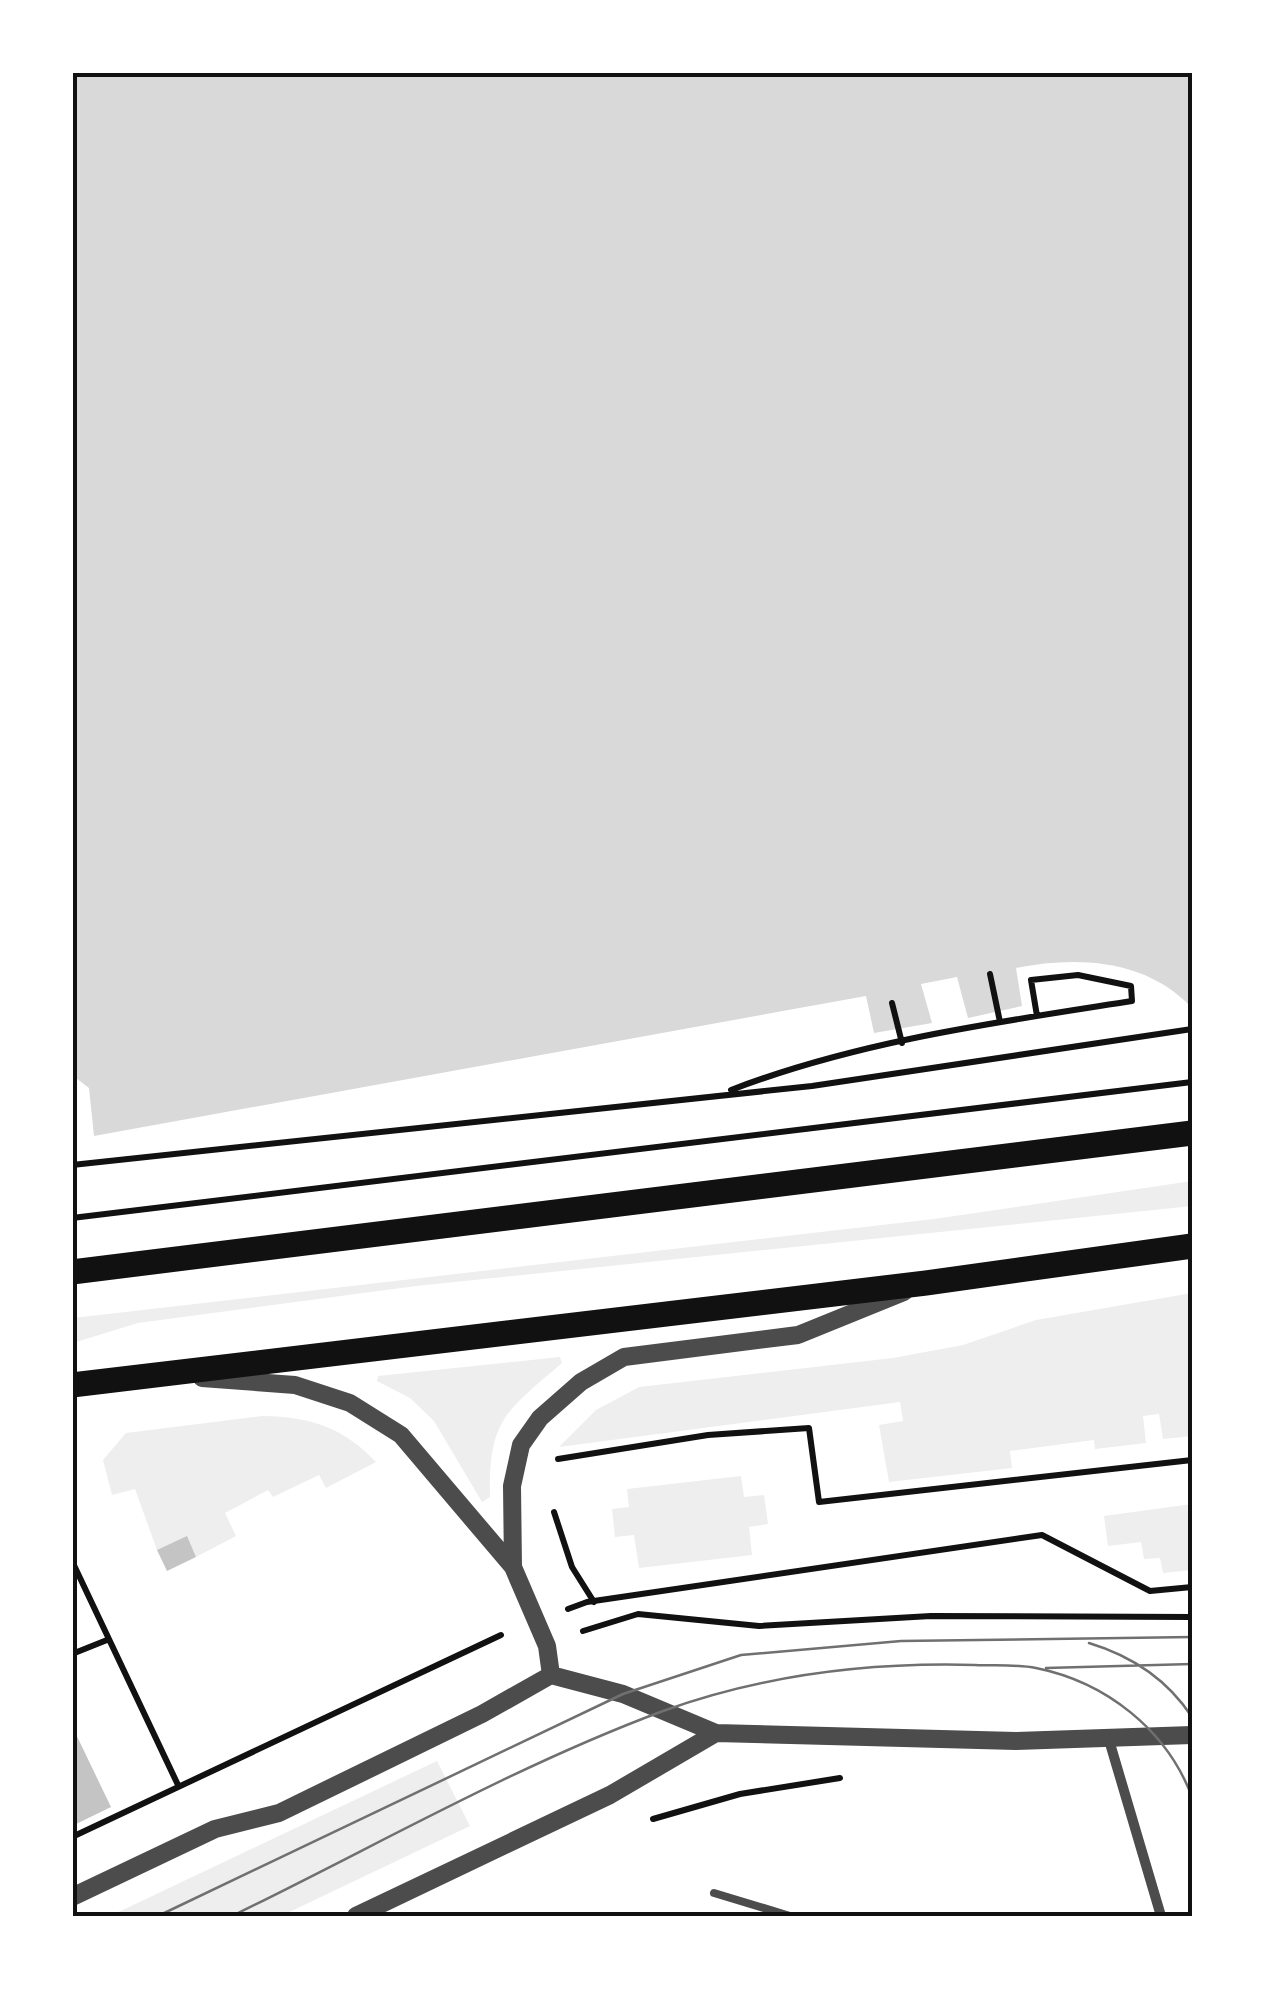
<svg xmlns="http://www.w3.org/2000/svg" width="1265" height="1989" font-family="Bitter,serif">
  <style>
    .green { fill: #eee }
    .water { fill: #d9d9d9 }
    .building { fill: #c4c4c4 }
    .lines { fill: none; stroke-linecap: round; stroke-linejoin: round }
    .path { stroke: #111; stroke-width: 6 }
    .service { stroke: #4c4c4c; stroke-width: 8 }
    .minor { stroke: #4c4c4c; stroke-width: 10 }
    .tertiary { stroke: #4c4c4c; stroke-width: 18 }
    .primary { stroke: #111; stroke-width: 25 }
    .tram { stroke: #707070; stroke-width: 2.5 }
    .neatline { fill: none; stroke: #111; stroke-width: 4 }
  </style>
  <rect width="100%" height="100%" fill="#fff"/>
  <!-- green -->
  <path class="green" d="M 1192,1181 L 1192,1206 L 416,1286 L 138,1323 L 73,1343 L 73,1318 L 934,1219 Z
    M 1192,1293 L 1192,1436 L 1163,1439 L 1159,1414 L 1143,1416 L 1146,1443 L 1095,1449 L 1094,1440 L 1010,1451 L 1012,1468 L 889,1482 L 879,1425 L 903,1421 L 900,1402 L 559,1447 L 596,1410 L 639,1387 L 893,1358 L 963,1345 L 1036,1320 Z
    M 560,1357 L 562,1363 C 508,1410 488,1418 490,1497 L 482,1502 L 434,1421 L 410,1398 L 377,1381 L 378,1376 Z
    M 263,1416 C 310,1417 343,1427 376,1462 L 326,1488 L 319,1475 L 273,1497 L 268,1490 L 225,1513 L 236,1536 L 196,1557 L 187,1537 L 157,1550 L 135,1489 L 112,1495 L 103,1460 L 126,1433 Z
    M 741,1476 L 744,1497 L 764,1495 L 768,1524 L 749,1527 L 752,1555 L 639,1568 L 634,1535 L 615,1537 L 612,1509 L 629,1507 L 627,1489 Z
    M 1192,1504 L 1192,1570 L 1163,1573 L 1160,1558 L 1144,1559 L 1141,1542 L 1108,1546 L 1104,1516 Z
    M 437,1761 L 470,1826 L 281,1916 L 110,1916 Z"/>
  <!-- water -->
  <path class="water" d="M 72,73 L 1192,73 L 1192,1008 C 1146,959 1078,956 1016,968 L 1022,1006 L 968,1018 L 957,977 L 921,984 L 932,1023 L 874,1033 L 866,996 L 94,1136 L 89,1088 L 72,1075 Z"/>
  <!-- building -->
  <path class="building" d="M 187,1536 L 196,1557 L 167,1571 L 157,1550 Z
    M 72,1726 L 111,1807 L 72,1826 Z"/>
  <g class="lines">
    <!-- path -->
    <path class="path" d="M 990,974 L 1000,1022
      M 892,1003 L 902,1043
      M 731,1090 C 858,1041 998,1022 1132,1001 L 1131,986 L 1078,975 L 1031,980 L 1037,1016
      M 72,1165 L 812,1086 L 1192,1029
      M 72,1218 L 1192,1082
      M 558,1459 L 708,1435 L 809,1428 L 819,1502 L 1192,1460
      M 554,1512 L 572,1567 L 594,1602
      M 72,1561 L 178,1785
      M 568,1609 L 587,1602 L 1042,1535 L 1150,1591 L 1192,1587
      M 583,1631 L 638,1614 L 759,1626 L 931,1616 L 1192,1617
      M 72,1654 L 107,1640
      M 653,1819 L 740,1794 L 840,1778
      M 72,1837 L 501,1635"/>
    <!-- service -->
    <path class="service" d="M 714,1893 L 790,1916"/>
    <!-- minor -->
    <path class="minor" d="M 1109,1740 L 1161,1916"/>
    <!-- tertiary -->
    <path class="tertiary" d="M 202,1378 L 295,1385 L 350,1403 L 401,1435 L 513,1567 L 547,1646 L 551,1675
      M 513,1567 L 512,1486 L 521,1445 L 540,1418 L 581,1382 L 624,1357 L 798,1335 L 904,1292
      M 72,1897 L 215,1829 L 279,1813 L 482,1714 L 551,1675 L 623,1694 L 716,1733 L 1016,1741 L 1192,1735
      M 356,1916 L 610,1795 L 716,1733"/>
    <!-- primary -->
    <path class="primary" d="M 72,1272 L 1192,1133
      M 72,1385 L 926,1283 L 1192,1246"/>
    <!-- tram -->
    <path class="tram" d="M 1089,1643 C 1132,1656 1167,1679 1192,1717
      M 1046,1668 L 1192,1664
      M 158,1916 L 623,1694 L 741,1655 L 901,1641 L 1192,1637
      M 232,1916 C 374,1847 515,1766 663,1711 C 763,1675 870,1662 975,1665 C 995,1666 1017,1664 1036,1668 C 1106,1682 1167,1730 1192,1797"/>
  </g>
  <!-- border -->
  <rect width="1265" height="1989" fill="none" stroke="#ffffff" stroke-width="150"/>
  <rect x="75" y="75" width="1115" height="1839" class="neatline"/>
</svg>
